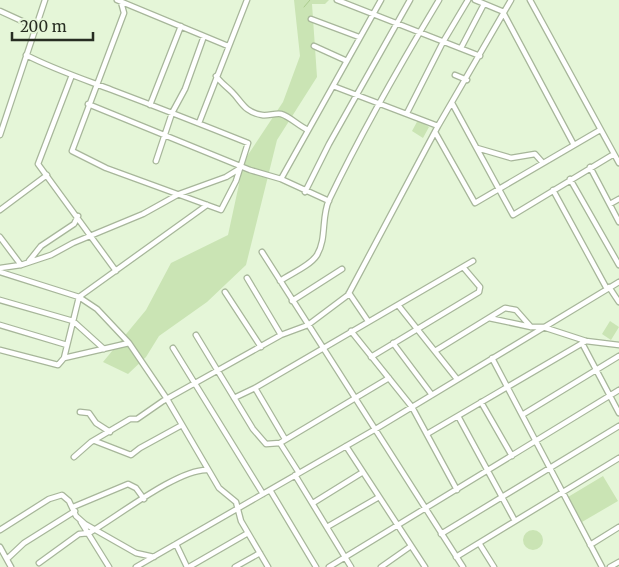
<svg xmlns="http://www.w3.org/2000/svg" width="619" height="567" font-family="Merriweather,serif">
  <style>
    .green { fill: #cae4b4 }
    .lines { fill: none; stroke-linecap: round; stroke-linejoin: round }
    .stream { stroke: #abcc8e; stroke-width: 1 }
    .minor-casing { stroke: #a7b69a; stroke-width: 7 }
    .minor { stroke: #fff; stroke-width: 4.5 }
  </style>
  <rect width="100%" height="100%" fill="#e5f6d8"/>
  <!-- green -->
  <path class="green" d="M 294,0 L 329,0 L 325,4 L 312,4 L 317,77 L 277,140 L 246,265 L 207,302 L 159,336 L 146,357 L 128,374 L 103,362 L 146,310 L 171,263 L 228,235 L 244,161 L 283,102 L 300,56 Z
    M 418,120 L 429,127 L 423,138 L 412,131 Z
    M 610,321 L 619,327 L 611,340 L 602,334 Z
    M 603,476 L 618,501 L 582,522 L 568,497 Z
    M523 540a10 10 0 1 1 20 0a10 10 0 1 1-20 0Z"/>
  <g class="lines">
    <!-- stream -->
    <path class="stream" d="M 304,7 L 310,0"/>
    <!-- minor casing -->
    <g class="minor-casing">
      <path id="minor" d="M 117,0 L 228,46
        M 337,0 L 480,56
        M 475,0 L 504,12
        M 530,0 L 619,163
        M 0,11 L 35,27
        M 504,14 L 574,145
        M 311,19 L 359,37
        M 314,46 L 347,61
        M 461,48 L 484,4
        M 26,55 C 53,69 83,79 112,90 C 157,107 203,125 248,143 L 236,181 L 221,210 L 106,168 L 72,151 L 124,13 L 121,2
        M 72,75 L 38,164 L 116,271
        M 455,75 L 467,80
        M 216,76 C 221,83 226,86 232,92 C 242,102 244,112 262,115 C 268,116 275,113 281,114 C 289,116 299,126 308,130
        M 333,86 L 438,126
        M 452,103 L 513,215 L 614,154
        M 88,104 L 250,170 L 281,179 L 329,201
        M 150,105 L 181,26
        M 407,113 L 443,42 L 468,0
        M 199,123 L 247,0
        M 435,132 L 475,203 L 600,130
        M 0,135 L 45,0
        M 477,148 L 511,158 L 535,154 L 543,163
        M 156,161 L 172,113 L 185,89 L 204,36
        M 590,167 L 619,222
        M 281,179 L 381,0
        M 570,179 L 619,265
        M 553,190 L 607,289
        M 305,192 L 329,144 L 410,0
        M 610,204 L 619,199
        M 0,210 L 47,175
        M 0,237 L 21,265
        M 262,252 L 463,567
        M 29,261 L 41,246 L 74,224 L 78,216
        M 0,268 L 21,265 L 51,255 L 73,243 L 143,214 L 179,194 L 226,177 L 239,169
        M 0,272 L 79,297 L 97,309 L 129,343 L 167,399 L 219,488 L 236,502 L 241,521 L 268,567
        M 247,278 L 281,335
        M 280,281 C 290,274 310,266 317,255 C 327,238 321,218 329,200 C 362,131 400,65 439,0
        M 609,287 L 619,302
        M 225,292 L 261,347
        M 349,293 L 368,321
        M 0,300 L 73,321 L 104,349
        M 292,301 L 342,269
        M 398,305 L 457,379
        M 489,318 L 531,327 L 543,327 L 586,341 L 619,345
        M 0,325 L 67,345
        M 351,331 L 412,407 L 457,490
        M 196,335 L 253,429 L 266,444 L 280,443 L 389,378
        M 393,343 L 432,395
        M 582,343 L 619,413
        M 173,348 L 263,494
        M 0,350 L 58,365 L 64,358 L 79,297 L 207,205
        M 435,351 L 505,308 L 516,310 L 531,327
        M 371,357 L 479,292 L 480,287 L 463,267
        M 64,358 L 129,343
        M 492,358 L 602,567
        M 255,388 L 285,439
        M 234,398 L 255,388 L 473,261
        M 481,402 L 512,456
        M 80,412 L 89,413 L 96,423 L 110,432
        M 522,415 L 619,356
        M 458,416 L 515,521
        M 427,434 L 586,341
        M 95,441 L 131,455 L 140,448 L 182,425
        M 280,443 L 299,473
        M 346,446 L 425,567
        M 74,457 L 91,442 L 130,419 L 137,419 L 163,401 L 281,335 L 308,325 L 348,295 L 438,126 L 511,0
        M 295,475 L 351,567
        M 270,490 L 316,567
        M 313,503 L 363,472
        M 73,507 L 128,484 L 136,488 L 144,499
        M 81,522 L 109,567
        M 327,527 L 379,497
        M 0,530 L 49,499 L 62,495 L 69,501 L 76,516 L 85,524 L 136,553 L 154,557
        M 441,534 L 619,426
        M 479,543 L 494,567
        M 176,544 L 187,567
        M 590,545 L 619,527
        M 0,547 L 11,567
        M 456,557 L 619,458
        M 7,559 L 24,543 L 75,511
        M 39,563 L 79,534 L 89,533 C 117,517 179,468 208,470
        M 136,567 L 374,430 L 619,282
        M 189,567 L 248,533
        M 235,567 L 260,553
        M 329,567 L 619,390
        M 381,567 L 411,546
        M 610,567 L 619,562"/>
    </g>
    <!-- minor -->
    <use href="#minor" class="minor"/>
  </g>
  <!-- scale -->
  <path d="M12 32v8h81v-8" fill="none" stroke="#272d22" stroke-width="2.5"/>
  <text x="20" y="32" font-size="15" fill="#272d22" stroke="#e5f6d8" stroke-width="4" paint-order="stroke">200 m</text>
</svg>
